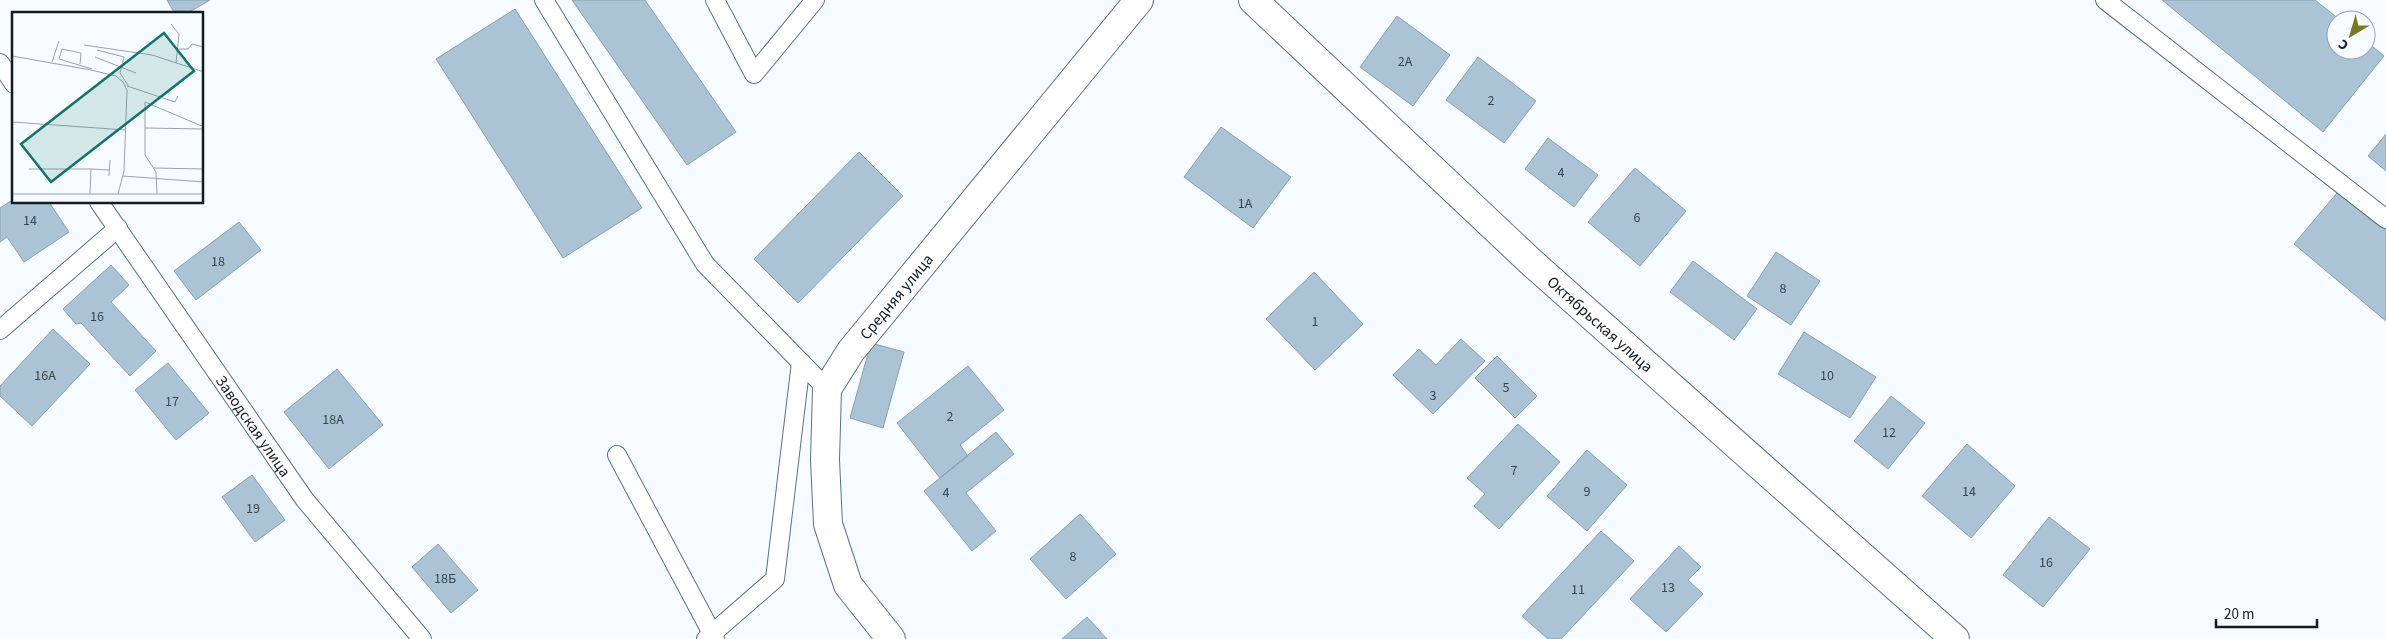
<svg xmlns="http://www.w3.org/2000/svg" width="2386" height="639" font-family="'Source Sans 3',sans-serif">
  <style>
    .building { fill: #aac4d5; stroke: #86a0b0 }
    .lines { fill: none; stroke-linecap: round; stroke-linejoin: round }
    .service-casing { stroke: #5a7382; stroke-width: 20 }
    .minor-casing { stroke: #5a7382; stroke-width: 30 }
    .service { stroke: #fff; stroke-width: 18 }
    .minor { stroke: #fff; stroke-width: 28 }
    .labels { text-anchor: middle; stroke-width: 4; stroke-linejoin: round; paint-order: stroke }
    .number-label { font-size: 14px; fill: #38464f }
    .street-label { font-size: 16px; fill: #121c22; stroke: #f6fbff }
    .inset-road { fill: none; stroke: #9ba2a7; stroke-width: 1 }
    .view { fill: #0f766e; fill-opacity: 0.15; stroke: #0f766e; stroke-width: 2.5 }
    .inset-edge { fill: none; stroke: #121c22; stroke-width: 2.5 }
  </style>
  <rect width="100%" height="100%" fill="#f6fbff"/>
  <!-- building -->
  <path class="building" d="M 167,0 L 210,0 L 186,14 L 175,14 Z
    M 572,0 L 645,0 L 736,132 L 687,165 Z
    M 2162,0 L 2315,0 L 2340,20 L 2336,20 L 2336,50 L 2366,50 L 2366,41 L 2384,56 L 2323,132 Z
    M 515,9 L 642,208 L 563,258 L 436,59 Z
    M 1397,16 L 1450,55 L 1413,106 L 1360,67 Z
    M 1478,57 L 1536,101 L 1504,143 L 1446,100 Z
    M 1221,127 L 1291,177 L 1253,228 L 1184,177 Z
    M 2386,134 L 2386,171 L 2368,156 Z
    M 1548,138 L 1598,175 L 1574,207 L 1525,169 Z
    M 859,152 L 903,196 L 798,303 L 754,259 Z
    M 1635,168 L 1686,211 L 1640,266 L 1588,222 Z
    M 2342,187 L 2386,225 L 2386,321 L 2294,244 Z
    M 14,199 L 14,202 L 49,202 L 69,232 L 24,262 L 7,237 L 0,242 L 0,208 Z
    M 239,222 L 261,250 L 196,300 L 174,271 Z
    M 1776,252 L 1820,281 L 1791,325 L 1747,296 Z
    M 1693,261 L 1757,309 L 1734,340 L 1670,292 Z
    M 111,265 L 129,285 L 111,302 L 156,351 L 130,376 L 81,323 L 76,324 L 63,309 Z
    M 1314,272 L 1363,324 L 1315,370 L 1266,319 Z
    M 53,329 L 90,364 L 32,426 L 0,396 L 0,386 Z
    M 1804,332 L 1876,377 L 1850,418 L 1778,374 Z
    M 1461,339 L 1485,361 L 1433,414 L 1393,375 L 1419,349 L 1436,365 Z
    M 871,343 L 904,352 L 883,428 L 850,418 Z
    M 1497,356 L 1537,396 L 1515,418 L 1475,378 Z
    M 168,363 L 209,413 L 176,440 L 135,390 Z
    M 968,366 L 1004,410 L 960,445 L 968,456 L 940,478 L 897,423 Z
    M 337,369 L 383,425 L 329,469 L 284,412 Z
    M 1891,396 L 1925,423 L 1888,469 L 1854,441 Z
    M 1518,424 L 1560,462 L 1499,529 L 1474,506 L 1485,494 L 1467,478 Z
    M 996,432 L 1014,454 L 966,493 L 996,531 L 972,551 L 924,491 Z
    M 1967,444 L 2015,486 L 1971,538 L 1922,496 Z
    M 1587,450 L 1627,485 L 1587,531 L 1547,496 Z
    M 252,475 L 285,520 L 255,542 L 222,497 Z
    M 1080,514 L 1116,554 L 1066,599 L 1030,559 Z
    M 2049,517 L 2090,549 L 2043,607 L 2003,575 Z
    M 1601,531 L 1634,561 L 1561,639 L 1548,639 L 1522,616 Z
    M 438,544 L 478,590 L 451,613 L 412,567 Z
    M 1679,546 L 1701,567 L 1688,580 L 1703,594 L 1666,632 L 1630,599 Z
    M 1087,617 L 1107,639 L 1062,639 Z"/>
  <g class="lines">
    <!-- service casing -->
    <g class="service-casing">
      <g id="service">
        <path d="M 544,0 L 705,264 L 827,389"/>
        <path d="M 715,0 L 754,74 L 815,0"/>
        <path d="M 2105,0 L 2386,219"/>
        <path d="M 0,63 L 14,84"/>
        <path id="s1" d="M 99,202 L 305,500 L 422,639"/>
        <path d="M 0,330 L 118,228"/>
        <path d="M 617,455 L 715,639"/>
        <path d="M 706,639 L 775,579 L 801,362"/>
      </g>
    </g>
    <!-- minor casing -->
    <g class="minor-casing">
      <g id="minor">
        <path id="s2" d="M 1253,0 L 1531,262 L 1955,639"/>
        <path id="s3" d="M 891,639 L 848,585 L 828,524 L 825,460 L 827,389 L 851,351 L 1139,0"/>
      </g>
    </g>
    <!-- service -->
    <use href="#service" class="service"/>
    <!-- minor -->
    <use href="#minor" class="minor"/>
  </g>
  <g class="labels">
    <!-- number labels -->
    <g class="number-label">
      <text x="1405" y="66">2А</text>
      <text x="1491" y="105">2</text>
      <text x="1561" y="177">4</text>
      <text x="1245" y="208">1А</text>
      <text x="1637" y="222">6</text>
      <text x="30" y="225">14</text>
      <text x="218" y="266">18</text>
      <text x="1783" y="293">8</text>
      <text x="97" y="321">16</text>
      <text x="1315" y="326">1</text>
      <text x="45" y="380">16А</text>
      <text x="1827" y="380">10</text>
      <text x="1506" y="392">5</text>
      <text x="1433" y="400">3</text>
      <text x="172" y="406">17</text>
      <text x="950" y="421">2</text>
      <text x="333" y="424">18А</text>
      <text x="1889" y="437">12</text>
      <text x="1514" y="475">7</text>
      <text x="1587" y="496">9</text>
      <text x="1969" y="496">14</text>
      <text x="946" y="497">4</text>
      <text x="253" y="513">19</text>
      <text x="1073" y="561">8</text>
      <text x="2046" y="567">16</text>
      <text x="445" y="583">18Б</text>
      <text x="1668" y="592">13</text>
      <text x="1578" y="594">11</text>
    </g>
    <!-- street labels -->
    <g class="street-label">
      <text dy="6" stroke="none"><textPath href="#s3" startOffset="384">Средняя улица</textPath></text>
      <text dy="6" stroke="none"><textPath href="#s2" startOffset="475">Октябрьская улица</textPath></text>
      <text dy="6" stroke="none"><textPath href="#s1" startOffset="272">Заводская улица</textPath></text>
    </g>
  </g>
  <!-- overview -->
  <g transform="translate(12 12)">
    <rect width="191" height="191" fill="#f6fbff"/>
    <path class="inset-road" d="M 159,12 L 167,22 L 164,51M 72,33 L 140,43 L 192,60M 167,37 L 176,37 L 180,32 L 192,35M 85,38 L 112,45 L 108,61 L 117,75M 0,44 L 79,58 L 104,64 L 111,70 L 115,78 L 112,159 L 106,182M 83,45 L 124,61M 40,50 L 47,29M 68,52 L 69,41 L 50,37 L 47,47 L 80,57M 115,74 L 163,90 L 166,84M 0,110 L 114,118M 133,116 L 133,90 L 192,115M 142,156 L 192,157M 17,157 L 79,157 L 78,182M 79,157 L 97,158M 97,164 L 98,148M 111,164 L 192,170M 0,182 L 192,182M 145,182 L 144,160 L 133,143 L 133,116 L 192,117"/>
    <path class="view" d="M 152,21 L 182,59 L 39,170 L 9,132 Z"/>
    <rect width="191" height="191" class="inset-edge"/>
  </g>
  <!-- north arrow -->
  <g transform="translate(2351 35) rotate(218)"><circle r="24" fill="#f6fbff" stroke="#9ba2a7"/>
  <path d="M0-4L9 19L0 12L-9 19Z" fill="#787920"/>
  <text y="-8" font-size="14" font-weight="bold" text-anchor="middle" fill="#121c22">С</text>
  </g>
  <!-- scale -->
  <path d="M2216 619v8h101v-8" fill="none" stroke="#121c22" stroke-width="2.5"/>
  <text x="2224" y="619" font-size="15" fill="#121c22" stroke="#f6fbff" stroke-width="4" paint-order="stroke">20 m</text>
</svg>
